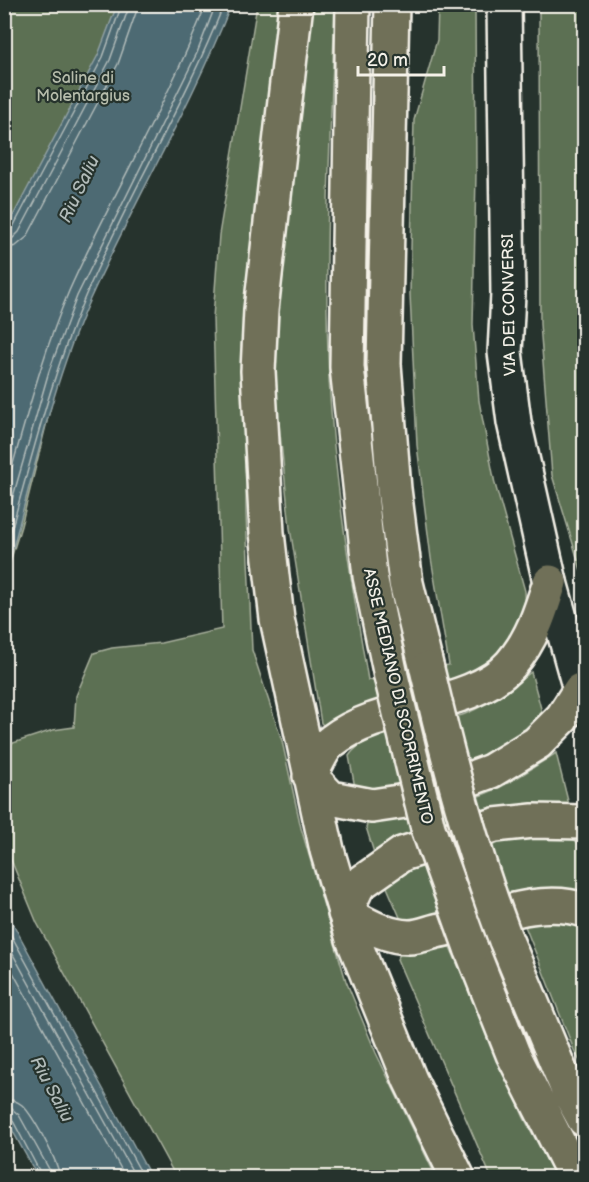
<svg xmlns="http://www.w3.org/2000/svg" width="589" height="1182" font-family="'Balsamiq Sans',sans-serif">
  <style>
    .green { fill: #5c6f52; stroke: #a8b09d; stroke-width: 1.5 }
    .water { fill: #4d6a73; stroke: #90a0a2; stroke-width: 1.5 }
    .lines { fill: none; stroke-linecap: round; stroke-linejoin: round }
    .shore { stroke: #b1bbb9; stroke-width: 1.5 }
    .secondary-casing { stroke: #f4f1e8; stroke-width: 38 }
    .highway-casing { stroke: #f4f1e8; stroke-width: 38 }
    .secondary { stroke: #26332d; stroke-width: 33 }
    .highway { stroke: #706f59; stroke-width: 33 }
    .highway-bridge-casing { stroke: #f4f1e8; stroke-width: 38; stroke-linecap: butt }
    .highway-bridge { stroke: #706f59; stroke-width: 33 }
    .labels { text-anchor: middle; stroke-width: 4.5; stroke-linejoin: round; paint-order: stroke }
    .park-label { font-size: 16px; fill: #b7bdac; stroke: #26332d }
    .street-label { font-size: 16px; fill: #f4f1e8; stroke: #26332d }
    .water-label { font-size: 18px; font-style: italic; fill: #b1bbb9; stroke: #26332d }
  </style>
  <rect width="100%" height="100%" fill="#26332d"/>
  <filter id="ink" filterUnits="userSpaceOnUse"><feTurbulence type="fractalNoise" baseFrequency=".0167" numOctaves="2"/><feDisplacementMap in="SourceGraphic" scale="12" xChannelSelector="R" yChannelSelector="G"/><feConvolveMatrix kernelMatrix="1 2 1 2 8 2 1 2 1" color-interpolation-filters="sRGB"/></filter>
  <g filter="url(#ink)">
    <!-- green -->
    <path class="green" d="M 4,5 L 195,5 L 72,321 L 21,526 L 5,578 Z
      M 257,5 L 284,5 L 246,335 L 246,515 L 252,650 L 282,741 L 301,828 L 346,981 L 376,1053 L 436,1177 L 176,1177 L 37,923 L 9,855 L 4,832 L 4,746 L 53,730 L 74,727 L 76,696 L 94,653 L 112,648 L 161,643 L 222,629 L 213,318 L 219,235 Z
      M 312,5 L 335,5 C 331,129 323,254 329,378 C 334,480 351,580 368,680 L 449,665 L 431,558 L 417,445 L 410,294 L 414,120 L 437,40 L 438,5 L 475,5 L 476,173 L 473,325 L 479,401 L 495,484 L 525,591 L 526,616 L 502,662 L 327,729 L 321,723 L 290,528 L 276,395 L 275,325 Z
      M 539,5 L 584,5 L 584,580 L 552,475 L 540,324 Z
      M 531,672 L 543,716 L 499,755 L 395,794 L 356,793 L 349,756 C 366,729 435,725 465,714 C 488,705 511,688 531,672 Z
      M 556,753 L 570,809 L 375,856 L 366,827 L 369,819 C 413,815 470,804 508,783 C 525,774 540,763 556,753 Z
      M 522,835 C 586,837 584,831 584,898 L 405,929 L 386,885 L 388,880 L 430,860 Z
      M 548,921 L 584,927 L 584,1069 L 574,1050 L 525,926 Z
      M 450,947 L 524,1118 L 556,1177 L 491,1177 L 397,959 L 401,953 Z"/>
    <!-- water -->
    <path class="water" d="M 117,5 L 231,5 C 191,106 135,200 90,299 C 52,383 30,488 5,577 L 5,231 L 98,55 Z
      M 5,909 L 151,1177 L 38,1177 L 5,1117 Z"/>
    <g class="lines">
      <!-- shore -->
      <path class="shore" d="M 4,232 L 12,229 L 103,57 L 122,4
        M 4,240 L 13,238 L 19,232 L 110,60 L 130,4
        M 4,249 L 16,246 L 27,237 L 118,64 L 139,4
        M 4,495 C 24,427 41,357 69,291 C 112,194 168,103 206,4
        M 4,528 L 49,371 L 77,296 L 197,53 L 216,4
        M 4,555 C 29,470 49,381 84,299 C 126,199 184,106 224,4
        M 4,922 L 144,1178
        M 4,938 L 136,1178
        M 4,956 L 126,1178
        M 4,1099 C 11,1099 17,1101 22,1105 C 33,1115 59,1163 60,1178
        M 4,1108 L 12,1109 L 19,1115 L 49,1169 L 51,1178
        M 4,1116 L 12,1119 L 43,1178"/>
      <!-- secondary casing -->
      <g class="secondary-casing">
        <path id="secondary" d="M 504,4 L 508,294 L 505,352 L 514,422 L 550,582 L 584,704"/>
      </g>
      <!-- highway casing -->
      <g class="highway-casing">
        <path id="highway" d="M 296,4 L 261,310 L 258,371 L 267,533 L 277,619 L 327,850 L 353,939 L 410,1080 L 458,1178
          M 353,4 L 347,367 L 370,576 L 391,676
          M 392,4 L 384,364 L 394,489 L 406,583 L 427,669
          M 310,776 C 316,766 322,748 332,741 C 382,702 472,709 511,664 C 532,640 541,611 550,582
          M 310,776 L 331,798 L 372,806 L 412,800 L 491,771 L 537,743 L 562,718 L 580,690
          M 345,913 L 358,885 L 402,854 L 495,825 L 533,821 L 584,822
          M 345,913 C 364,923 386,937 409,937 C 418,937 428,933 436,931 C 482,922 537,894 584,910
          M 505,938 L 568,1090 L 584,1119
          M 471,948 L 513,1054 L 576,1178"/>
      </g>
      <!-- secondary -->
      <use href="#secondary" class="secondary"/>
      <!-- highway -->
      <use href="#highway" class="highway"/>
      <!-- highway-bridge casing -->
      <g class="highway-bridge-casing">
        <path id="highway-bridge" d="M 427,669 C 449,762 471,848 505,938
          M 391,676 L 428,828 L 471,948"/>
      </g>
      <!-- highway-bridge -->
      <use href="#highway-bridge" class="highway-bridge"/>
    </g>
  </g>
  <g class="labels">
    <!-- park labels -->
    <g class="park-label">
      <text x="83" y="83">Saline di<tspan x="83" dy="18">Molentargius</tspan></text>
    </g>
    <!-- street labels -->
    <g class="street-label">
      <text transform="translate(508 305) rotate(-91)" y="6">VIA DEI CONVERSI</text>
      <text transform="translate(399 696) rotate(77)" y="6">ASSE MEDIANO DI SCORRIMENTO</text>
    </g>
    <!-- water labels -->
    <g class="water-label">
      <text transform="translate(79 189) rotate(-65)" y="6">Riu Saliu</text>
      <text transform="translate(52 1089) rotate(62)" y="6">Riu Saliu</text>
    </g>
  </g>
  <!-- margin -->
  <rect width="589" height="1182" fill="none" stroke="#26332d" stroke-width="24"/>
  <rect x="12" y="12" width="565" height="1158" fill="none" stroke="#f4f1e8" stroke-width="2" filter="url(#ink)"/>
  <!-- scale -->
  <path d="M358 66v9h86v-9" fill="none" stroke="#f4f1e8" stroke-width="3"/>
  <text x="367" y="66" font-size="18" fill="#f4f1e8" stroke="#26332d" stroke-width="4.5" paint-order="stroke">20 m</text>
</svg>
